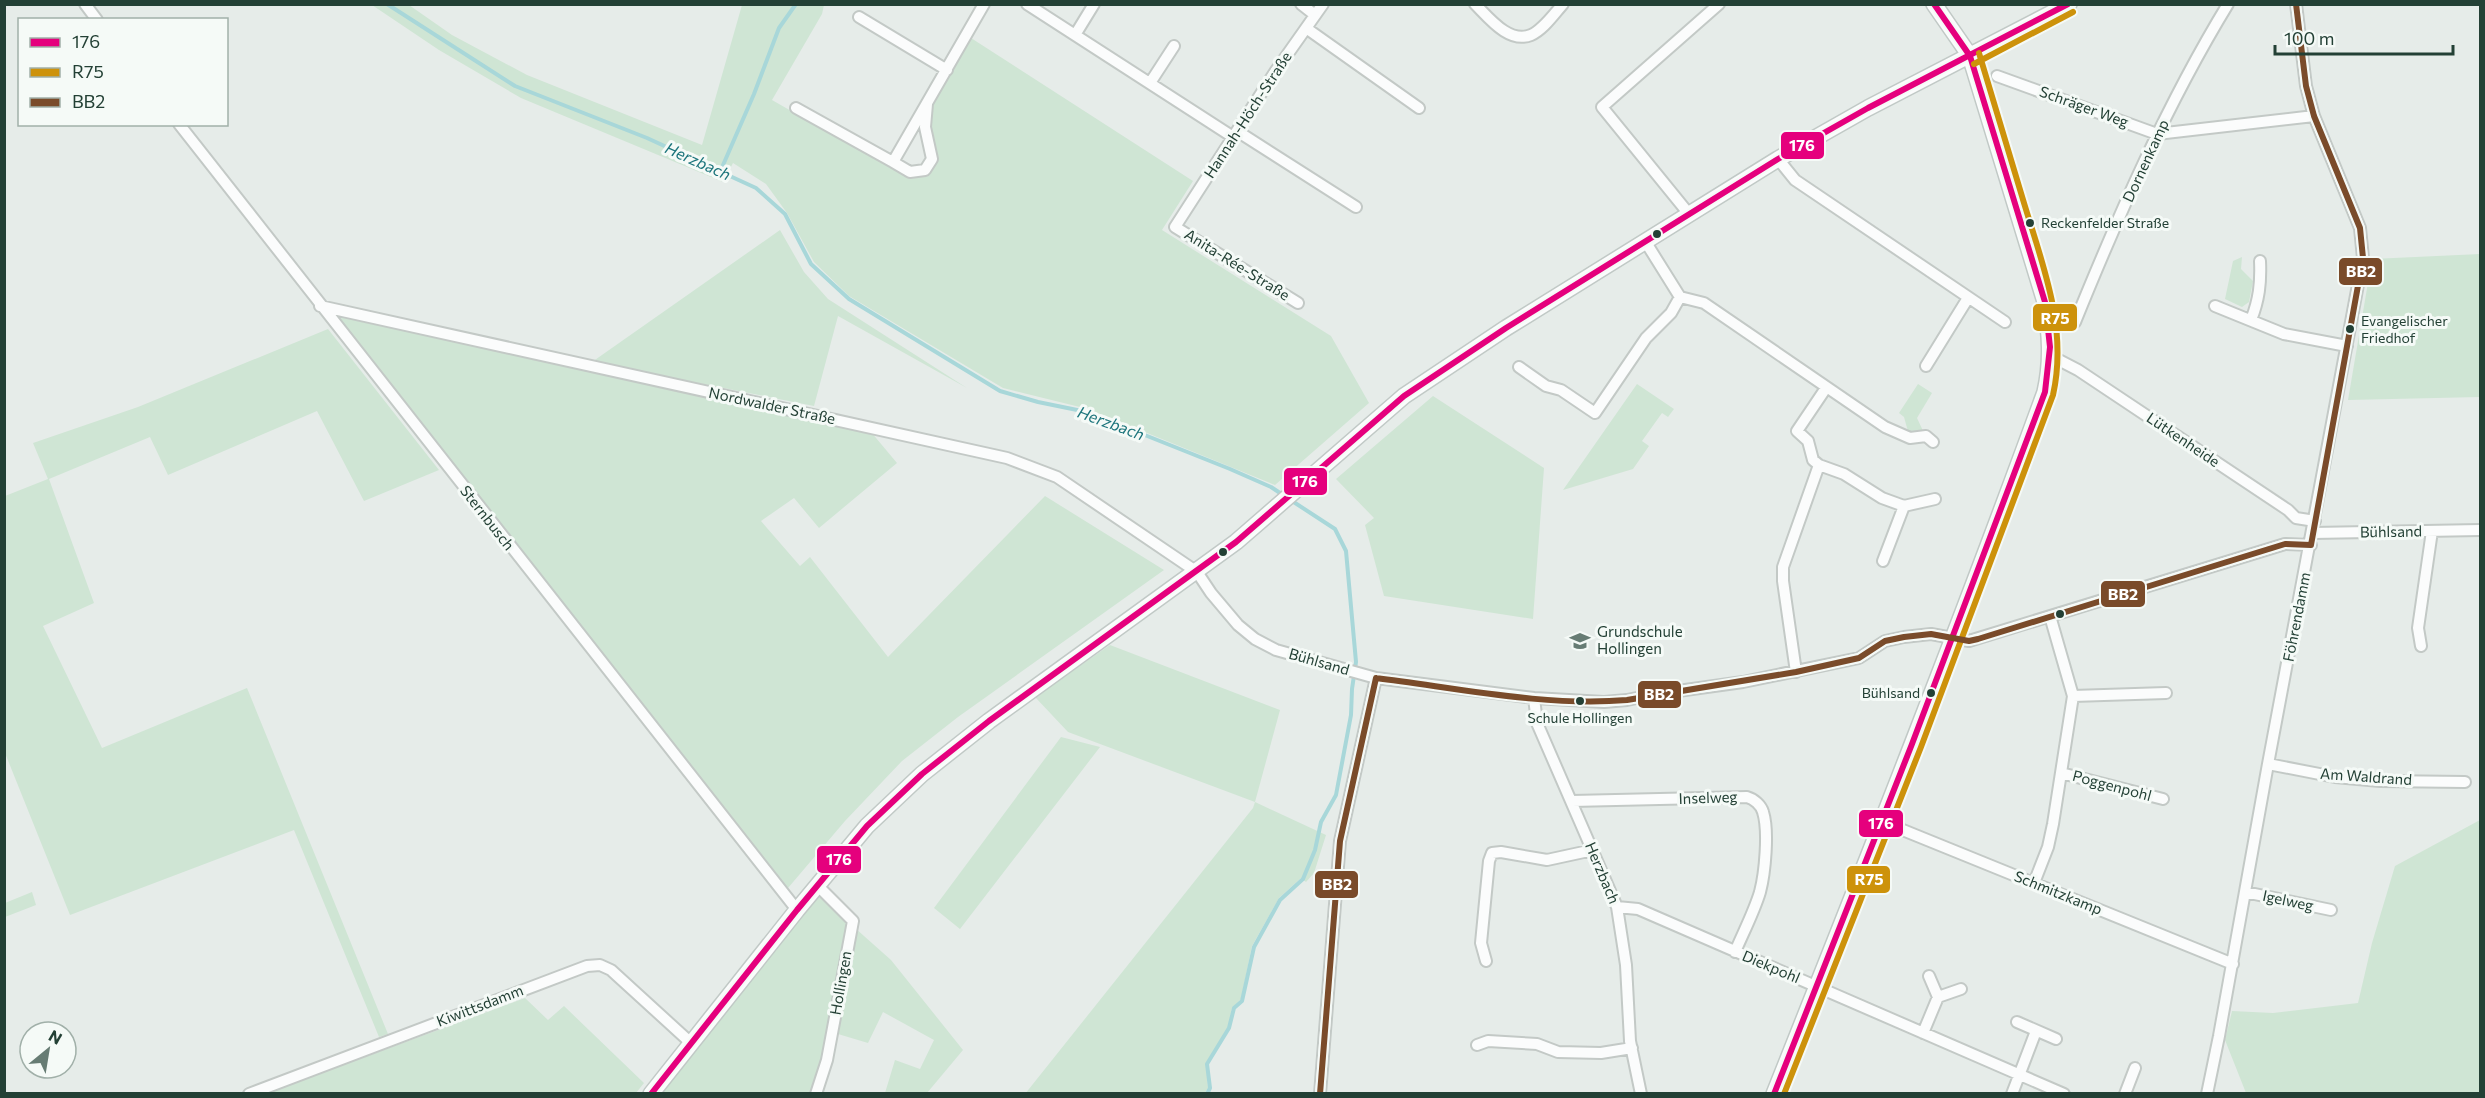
<svg xmlns="http://www.w3.org/2000/svg" width="2485" height="1098" font-family="Commissioner,sans-serif">
  <style>
    .green { fill: #cfe5d4 }
    .lines { fill: none; stroke-linecap: round; stroke-linejoin: round }
    .stream { stroke: #a8d7d9; stroke-width: 4 }
    .street-casing { stroke: #c3c9c6; stroke-width: 14 }
    .secondary-casing { stroke: #c1c9c6; stroke-width: 18 }
    .street { stroke: #fbfcfc; stroke-width: 10 }
    .secondary { stroke: #fbfcfc; stroke-width: 15 }
    .bus-1-casing { stroke: #f5faf7; stroke-width: 10 }
    .bus-2-casing { stroke: #f5faf7; stroke-width: 10 }
    .bus-3-casing { stroke: #f5faf7; stroke-width: 10 }
    .bus-1 { stroke: #e5007d; stroke-width: 6 }
    .bus-2 { stroke: #cd920b; stroke-width: 6 }
    .bus-3 { stroke: #7a4b2a; stroke-width: 6 }
    .bus-dot { fill: #234035; stroke: #f5faf7; stroke-width: 2 }
    .labels { text-anchor: middle; stroke-width: 6; stroke-linejoin: round; paint-order: stroke }
    .bus-label { font-size: 14px; fill: #234035; stroke: #f5faf7; text-anchor: start }
    .street-label { font-size: 15px; fill: #234035; stroke: #f5faf7 }
    .poi-label { font-size: 15px; fill: #234035; stroke: #f5faf7; text-anchor: start }
    .water-label { font-size: 16px; font-style: italic; fill: #1d757c; stroke: #f5faf7 }
    .line-badge { stroke: #f5faf7; stroke-width: 2 }
    .badge-label { font-size: 16px; text-anchor: middle; font-weight: bold; fill: #fff }
  </style>
  <rect width="100%" height="100%" fill="#e6ece9"/>
  <!-- green -->
  <path class="green" d="M 372,5 L 409,5 L 452,35 L 527,75 L 702,145 L 742,5 L 824,5 L 822,14 L 772,100 L 910,179 L 929,175 L 938,160 L 930,125 L 934,103 L 971,38 L 1193,181 L 1162,230 L 1331,336 L 1369,403 L 1275,485 L 1088,409 L 1003,388 L 849,296 L 814,262 L 787,213 L 766,184 L 733,163 L 723,182 L 521,98 L 439,50 Z
    M 780,230 L 804,272 L 828,299 L 967,388 L 838,316 L 814,406 L 592,362 Z
    M 2480,254 L 2480,397 L 2348,400 L 2372,259 Z
    M 2242,257 L 2241,269 L 2253,281 L 2249,302 L 2242,307 L 2225,299 L 2233,261 Z
    M 335,316 L 871,432 L 897,463 L 819,528 L 794,498 L 761,521 L 800,566 L 810,557 L 888,657 L 1045,496 L 1164,570 L 958,717 L 902,761 L 845,821 L 788,888 Z
    M 328,329 L 439,470 L 364,501 L 317,411 L 168,475 L 150,437 L 49,479 L 94,603 L 43,626 L 102,748 L 247,688 L 388,1034 L 379,1037 L 294,830 L 70,915 L 5,753 L 5,496 L 48,479 L 33,443 L 138,407 Z
    M 1637,384 L 1674,409 L 1668,417 L 1662,413 L 1642,441 L 1649,446 L 1633,469 L 1563,490 Z
    M 1918,384 L 1932,393 L 1917,418 L 1924,433 L 1909,435 L 1904,417 L 1899,413 Z
    M 1433,396 L 1544,468 L 1533,619 L 1384,596 L 1365,525 L 1374,518 L 1336,479 Z
    M 1110,645 L 1280,710 L 1255,802 L 1326,835 L 1314,873 L 1306,882 L 1301,878 L 1279,898 L 1252,946 L 1241,999 L 1232,1008 L 1228,1028 L 1206,1063 L 1208,1088 L 1205,1093 L 1025,1094 L 1253,808 L 1255,802 L 1068,732 L 1035,697 Z
    M 1061,737 L 1100,747 L 960,929 L 934,908 Z
    M 2480,820 L 2480,1093 L 2246,1093 L 2225,1040 L 2232,1011 L 2273,1013 L 2358,1003 L 2372,943 L 2395,866 Z
    M 32,892 L 36,905 L 5,917 L 5,903 Z
    M 818,893 L 849,923 L 823,1060 L 812,1093 L 658,1094 Z
    M 855,928 L 891,960 L 963,1050 L 927,1093 L 885,1093 L 895,1060 L 920,1069 L 934,1040 L 883,1012 L 868,1043 L 838,1034 Z
    M 525,998 L 548,1020 L 564,1006 L 644,1083 L 636,1093 L 267,1093 Z"/>
  <g class="lines">
    <!-- stream -->
    <path class="stream" d="M 387,4 L 515,86 L 647,138 L 756,188 L 785,214 L 811,264 L 849,299 L 1000,391 L 1038,402 L 1087,412 L 1230,469 L 1271,487 L 1283,495
      M 720,172 L 754,94 L 779,28 L 796,4
      M 1207,1094 L 1210,1088 L 1207,1064 L 1229,1028 L 1234,1008 L 1242,1001 L 1254,947 L 1280,900 L 1303,879 L 1315,850 L 1321,822 L 1336,795 L 1351,715 L 1352,689 L 1356,662 L 1346,551 L 1335,529 L 1289,499"/>
    <!-- street casing -->
    <g class="street-casing">
      <path id="street" d="M 85,4 L 97,20
        M 1027,4 L 1233,137
        M 1301,4 L 1315,15
        M 1475,4 C 1489,18 1509,44 1531,35 C 1543,30 1554,14 1563,4
        M 859,17 L 947,70
        M 1306,28 L 1419,108
        M 1075,35 L 1094,4
        M 1997,76 L 2157,134 L 2314,116
        M 1150,83 L 1174,46
        M 927,104 L 925,127 L 932,159 L 925,170 L 910,172 L 893,162 L 984,4
        M 796,108 L 893,162
        M 179,124 L 797,910
        M 1237,131 L 1356,207
        M 1778,159 L 1795,180 L 2005,322
        M 1689,214 L 1602,107 L 1719,4
        M 1645,241 L 1680,297 L 1704,303 L 1885,427 L 1910,438 L 1926,436 L 1933,442
        M 1298,303 L 1175,227 L 1275,72 L 1323,4
        M 320,306 L 1007,458 L 1057,477 L 1197,572 L 1211,593 L 1238,625 L 1255,639 L 1276,650 L 1376,678 L 1534,698 L 1604,702 L 1627,700 L 1656,694 L 1743,682 L 1859,658 L 1885,641 L 1904,637 L 1931,634 L 1969,641 L 2285,544 L 2311,545
        M 2215,306 L 2284,334 L 2347,346
        M 2251,320 C 2259,300 2261,283 2260,261
        M 2075,322 C 2119,214 2167,104 2228,4
        M 2051,356 L 2078,370 L 2288,510 L 2296,518 L 2315,521
        M 1926,366 L 1968,298
        M 1519,367 L 1546,386 L 1561,390 L 1595,413 L 1646,338 L 1671,313 L 1680,297
        M 1819,465 L 1844,474 L 1882,498 L 1904,506 L 1883,561
        M 1904,506 L 1935,499
        M 2313,533 L 2480,530
        M 2421,646 L 2418,628 L 2432,531
        M 1796,672 L 1783,581 L 1783,567 L 1819,465 L 1813,460 L 1808,441 L 1797,431 L 1826,388
        M 2073,696 L 2166,693
        M 1534,698 L 1537,723 L 1617,907 L 1626,965 L 1630,1041 L 1641,1094
        M 2268,764 L 2335,777 L 2380,781 L 2465,782
        M 2061,773 L 2163,799
        M 1572,801 L 1747,797 C 1754,799 1761,805 1763,812 C 1769,831 1765,873 1760,892 C 1754,912 1743,933 1735,952
        M 1883,822 L 2233,964
        M 2034,883 L 2048,847 L 2053,824 L 2073,696 L 2050,616
        M 2245,892 L 2331,910
        M 1617,907 L 1638,909 L 2064,1094
        M 1486,961 L 1481,943 L 1489,861 L 1492,853 L 1501,852 L 1547,860 L 1593,850
        M 1929,976 L 1938,997 L 1961,989
        M 2017,1022 L 2056,1039
        M 1923,1033 L 1938,997
        M 1477,1045 L 1488,1041 L 1537,1044 L 1558,1052 L 1601,1053 L 1632,1048
        M 249,1094 L 587,966 L 600,965 L 611,970 L 691,1043
        M 816,1094 L 827,1060 L 853,921 L 817,885
        M 1320,1094 L 1340,841 L 1376,678
        M 2012,1094 L 2036,1031
        M 2125,1094 L 2135,1068
        M 2207,1094 L 2219,1036 L 2268,764 L 2363,258 L 2360,228 L 2314,116 L 2306,86 L 2296,4"/>
    </g>
    <!-- secondary casing -->
    <g class="secondary-casing">
      <path id="secondary" d="M 651,1094 L 797,910 L 867,826 L 922,774 L 989,721 L 1236,542 L 1404,396 L 1506,328 L 1778,159 L 1868,108 L 2069,4
        M 1774,1094 C 1867,861 1959,628 2045,392 C 2052,361 2050,334 2045,302 L 1970,56 L 1934,4"/>
    </g>
    <!-- street -->
    <use href="#street" class="street"/>
    <!-- secondary -->
    <use href="#secondary" class="secondary"/>
    <!-- bus-1 casing -->
    <g class="bus-1-casing">
      <path id="bus-1" d="M 651,1094 L 797,910 L 867,826 L 922,774 L 989,721 L 1236,542 L 1404,396 L 1506,328 L 1778,159 L 1868,108 L 2068,4
        M 1774,1094 L 1912,744 L 2045,392 L 2050,347 L 2045,302 L 1970,56 L 1934,4"/>
    </g>
    <!-- bus-2 casing -->
    <g class="bus-2-casing">
      <path id="bus-2" d="M 1974,64 L 2073,12
        M 1784,1094 L 1921,747 L 2053,395 C 2068,328 2043,266 2024,203 C 2009,153 1994,103 1979,53"/>
    </g>
    <!-- bus-3 casing -->
    <g class="bus-3-casing">
      <path id="bus-3" d="M 2296,4 L 2306,86 L 2314,116 L 2360,228 L 2363,258 L 2311,545
        M 1376,678 C 1457,688 1546,707 1627,700 L 1796,672 L 1859,658 L 1885,641 L 1904,637 L 1931,634 L 1969,641 L 1978,639 L 2285,544 L 2311,545
        M 1320,1094 L 1340,841 L 1376,678"/>
    </g>
    <!-- bus-1 -->
    <use href="#bus-1" class="bus-1"/>
    <!-- bus-2 -->
    <use href="#bus-2" class="bus-2"/>
    <!-- bus-3 -->
    <use href="#bus-3" class="bus-3"/>
  </g>
  <!-- icons -->
  <defs>
    <g id="school-bare" transform="scale(1.62)"><path d="M0-5L7-2L0 1L-7-2ZM-4 1L0 2.5L4 1V4Q0 6-4 4Z" fill="#677c74" stroke="#f5faf7" stroke-width="2.5" paint-order="stroke"/></g>
  </defs>
  <g fill-rule="evenodd">
    <use href="#school-bare" x="1580" y="641"/>
  </g>
  <!-- markers -->
  <g class="bus-dot">
    <circle cx="2030" cy="223" r="5"/>
    <circle cx="1657" cy="234" r="5"/>
    <circle cx="2350" cy="329" r="5"/>
    <circle cx="1223" cy="552" r="5"/>
    <circle cx="2060" cy="614" r="5"/>
    <circle cx="1931" cy="693" r="5"/>
    <circle cx="1580" cy="701" r="5"/>
  </g>
  <g class="labels">
    <!-- bus labels -->
    <g class="bus-label">
      <text x="2041" y="228">Reckenfelder Straße</text>
      <text x="2361" y="326">Evangelischer<tspan x="2361" dy="17">Friedhof</tspan></text>
      <text x="1920" y="698" text-anchor="end">Bühlsand</text>
      <text x="1580" y="723" text-anchor="middle">Schule Hollingen</text>
    </g>
    <!-- street labels -->
    <g class="street-label">
      <text transform="translate(2084 107) rotate(20)" y="5">Schräger Weg</text>
      <text transform="translate(1248 115) rotate(-57)" y="5">Hannah-Höch-Straße</text>
      <text transform="translate(2146 161) rotate(-65)" y="5">Dornenkamp</text>
      <text transform="translate(1237 265) rotate(32)" y="5">Anita-Rée-Straße</text>
      <text transform="translate(772 406) rotate(12)" y="5">Nordwalder Straße</text>
      <text transform="translate(2183 440) rotate(34)" y="5">Lütkenheide</text>
      <text transform="translate(487 518) rotate(52)" y="5">Sternbusch</text>
      <text transform="translate(2391 532) rotate(-1)" y="5">Bühlsand</text>
      <text transform="translate(2297 617) rotate(-79)" y="5">Föhrendamm</text>
      <text transform="translate(1319 662) rotate(16)" y="5">Bühlsand</text>
      <text transform="translate(2366 777) rotate(4)" y="5">Am Waldrand</text>
      <text transform="translate(2112 786) rotate(15)" y="5">Poggenpohl</text>
      <text transform="translate(1708 798) rotate(-2)" y="5">Inselweg</text>
      <text transform="translate(1602 873) rotate(67)" y="5">Herzbach</text>
      <text transform="translate(2058 893) rotate(22)" y="5">Schmitzkamp</text>
      <text transform="translate(2288 901) rotate(12)" y="5">Igelweg</text>
      <text transform="translate(1771 967) rotate(23)" y="5">Diekpohl</text>
      <text transform="translate(841 983) rotate(-80)" y="5">Hollingen</text>
      <text transform="translate(480 1006) rotate(-21)" y="5">Kiwittsdamm</text>
    </g>
    <!-- poi labels -->
    <g class="poi-label">
      <text x="1597" y="637">Grundschule<tspan x="1597" dy="17">Hollingen</tspan></text>
    </g>
    <!-- water labels -->
    <g class="water-label">
      <text transform="translate(698 161) rotate(24)" y="6">Herzbach</text>
      <text transform="translate(1111 423) rotate(20)" y="6">Herzbach</text>
    </g>
  </g>
  <g class="line-badge">
    <rect x="1780" y="131" width="45" height="29" rx="6" fill="#e5007d"/>
    <rect x="2338" y="257" width="45" height="29" rx="6" fill="#7a4b2a"/>
    <rect x="2032" y="303" width="46" height="29" rx="6" fill="#cd920b"/>
    <rect x="1283" y="467" width="45" height="29" rx="6" fill="#e5007d"/>
    <rect x="2100" y="580" width="46" height="28" rx="6" fill="#7a4b2a"/>
    <rect x="1637" y="680" width="45" height="29" rx="6" fill="#7a4b2a"/>
    <rect x="1858" y="809" width="46" height="29" rx="6" fill="#e5007d"/>
    <rect x="816" y="845" width="46" height="29" rx="6" fill="#e5007d"/>
    <rect x="1846" y="865" width="45" height="29" rx="6" fill="#cd920b"/>
    <rect x="1314" y="870" width="45" height="29" rx="6" fill="#7a4b2a"/>
  </g>
  <g class="badge-label">
    <text x="1802" y="151">176</text>
    <text x="2361" y="277">BB2</text>
    <text x="2055" y="324">R75</text>
    <text x="1305" y="487">176</text>
    <text x="2123" y="600">BB2</text>
    <text x="1659" y="700">BB2</text>
    <text x="1881" y="829">176</text>
    <text x="839" y="865">176</text>
    <text x="1869" y="885">R75</text>
    <text x="1337" y="890">BB2</text>
  </g>
  <!-- border -->
  <rect width="2485" height="1098" fill="none" stroke="#234035" stroke-width="12"/>
  <!-- legend -->
  <rect x="18" y="18" width="210" height="108" fill="#f5faf7" stroke="#a1b0a9" stroke-width="1.5"/>
  <rect x="30" y="38" width="30" height="9" fill="#e5007d" stroke="#a1b0a9" stroke-width="1.5"/>
  <text x="72" y="48" font-size="18" fill="#234035">176</text>
  <rect x="30" y="68" width="30" height="9" fill="#cd920b" stroke="#a1b0a9" stroke-width="1.5"/>
  <text x="72" y="78" font-size="18" fill="#234035">R75</text>
  <rect x="30" y="98" width="30" height="9" fill="#7a4b2a" stroke="#a1b0a9" stroke-width="1.5"/>
  <text x="72" y="108" font-size="18" fill="#234035">BB2</text>
  <!-- north arrow -->
  <g transform="translate(48 1050) rotate(30)"><circle r="28" fill="#f5faf7" stroke="#a1b0a9" stroke-width="1.5"/>
  <path d="M0-4.5L10 22L0 15L-10 22Z" fill="#677c74"/>
  <text y="-9" font-size="16" font-weight="bold" text-anchor="middle" fill="#234035">N</text>
  </g>
  <!-- scale -->
  <path d="M2275 45v9h178v-9" fill="none" stroke="#234035" stroke-width="3"/>
  <text x="2284" y="45" font-size="18" fill="#234035" stroke="#f5faf7" stroke-width="4.5" paint-order="stroke">100 m</text>
</svg>
